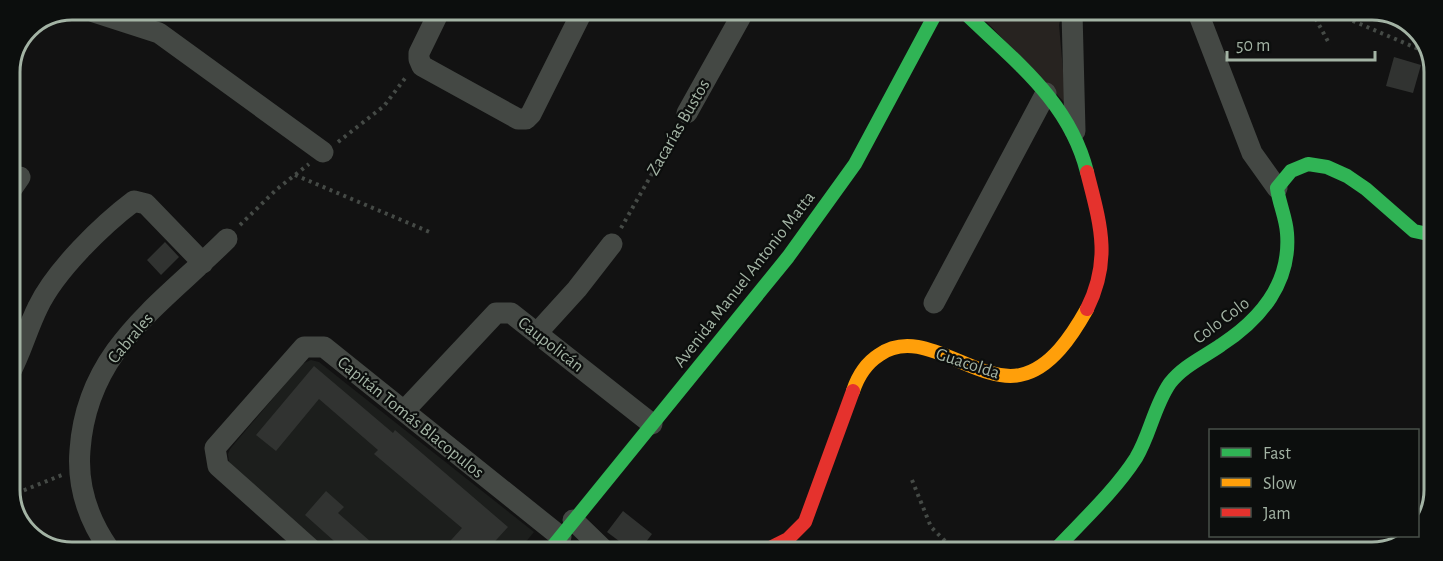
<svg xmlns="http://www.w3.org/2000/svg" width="1443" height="561" font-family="'Alegreya Sans',sans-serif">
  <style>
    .built { fill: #1c1e1c }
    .green { fill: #272320 }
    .building { fill: #313331 }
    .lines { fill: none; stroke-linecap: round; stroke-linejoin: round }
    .path { stroke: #454a46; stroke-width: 4; stroke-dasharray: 3 4.5; stroke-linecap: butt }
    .street { stroke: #444844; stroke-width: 21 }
    .fast { stroke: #30b455; stroke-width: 14 }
    .slow { stroke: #ff9f0a; stroke-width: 14 }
    .jam { stroke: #e5322d; stroke-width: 14 }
    .labels { text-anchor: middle; stroke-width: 4.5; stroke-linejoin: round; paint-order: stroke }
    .street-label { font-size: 18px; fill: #a3b3a4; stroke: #0c0e0d }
    .rim { fill: none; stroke: #a3b3a4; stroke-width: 3 }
  </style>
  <rect width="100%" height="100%" fill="#121212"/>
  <!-- built -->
  <path class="built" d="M 311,360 L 319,362 L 534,532 L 519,550 L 326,549 L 236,470 L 229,462 L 228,454 L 230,449 L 302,364 Z"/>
  <!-- green -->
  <path class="green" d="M 976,11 L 1062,12 L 1059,25 L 1066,104 Z"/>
  <!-- building -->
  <path class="building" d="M 1394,57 L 1421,65 L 1413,93 L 1386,86 Z
    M 165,242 L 179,257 L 161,275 L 147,260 Z
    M 314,366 L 393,433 L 395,430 L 508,527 L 487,550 L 442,550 L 462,528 L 374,454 L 378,450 L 319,399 L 276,451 L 256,435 Z
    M 326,491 L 344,507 L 338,513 L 379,549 L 343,549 L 305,515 Z
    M 623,511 L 652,534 L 640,550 L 631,550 L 607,532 Z"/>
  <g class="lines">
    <!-- path -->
    <path class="path" d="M 1312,12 L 1330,45
      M 1332,12 L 1428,53
      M 168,17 L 173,9
      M 338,142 L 384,106 L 406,77
      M 295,175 L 432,233
      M 240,225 L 277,189 L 309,164
      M 621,228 L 678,128
      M 912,480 L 931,527 L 955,551
      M 11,498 L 22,491 L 62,475"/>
    <!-- street -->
    <path class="street" d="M 93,9 L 94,12 L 159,33 L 323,152
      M 440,10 L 419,53 L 419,59 L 422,66 L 518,119 L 526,119 L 531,114 L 583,10
      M 1072,12 L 1075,131
      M 1200,18 L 1252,153 L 1277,188
      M 687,113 L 744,11
      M 9,193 L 20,177
      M 934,303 L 1046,93
      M 537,333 L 577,289 L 612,244
      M 9,375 C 21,353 27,329 38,307 C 55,271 102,225 134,201 L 146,204 L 203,263
      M 404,411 L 496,313 L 511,313 L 652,424
      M 573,520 L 604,550
      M 109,549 C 88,519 77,486 80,450 C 87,349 161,305 227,239
      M 311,549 L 218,466 L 215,448 L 304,347 L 324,347 L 561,537"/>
    <!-- fast -->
    <path class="fast" d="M 963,11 C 1013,60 1069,100 1087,172
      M 550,550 L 788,257 L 855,164 L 937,11
      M 1054,551 C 1082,521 1114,492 1136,458 C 1150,435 1154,406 1170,383 C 1183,366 1204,357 1221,345 C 1261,319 1291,282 1287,233 C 1286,218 1279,203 1277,188 L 1291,171 L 1308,164 L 1327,167 L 1347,176 L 1366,189 L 1414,231 L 1433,235"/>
    <!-- slow -->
    <path class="slow" d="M 853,391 C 858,376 865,364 879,355 C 922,324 975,384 1020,375 C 1051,369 1073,334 1087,309"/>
    <!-- jam -->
    <path class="jam" d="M 1087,172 C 1100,223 1112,259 1087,309
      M 766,550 L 788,539 L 805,522 L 853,391"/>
  </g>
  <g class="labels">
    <!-- street labels -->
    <g class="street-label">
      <text transform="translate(678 127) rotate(-60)" y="6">Zacarías Bustos</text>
      <text transform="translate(744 279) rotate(-52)" y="6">Avenida Manuel Antonio Matta</text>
      <text transform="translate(1221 320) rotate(-37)" y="6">Colo Colo</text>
      <text transform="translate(130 338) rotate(-50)" y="6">Cabrales</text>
      <text transform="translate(551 344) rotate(38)" y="6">Caupolicán</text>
      <text transform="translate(968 363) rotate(18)" y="6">Guacolda</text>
      <text transform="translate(411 417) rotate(39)" y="6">Capitán Tomás Blacopulos</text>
    </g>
  </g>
  <!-- crop -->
  <path d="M0 0H1443V561H0ZM72 20H1372A52 52 0 0 1 1424 72V490A52 52 0 0 1 1372 542H72A52 52 0 0 1 20 490V72A52 52 0 0 1 72 20Z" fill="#0c0e0d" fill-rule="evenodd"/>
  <path class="rim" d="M72 20H1372A52 52 0 0 1 1424 72V490A52 52 0 0 1 1372 542H72A52 52 0 0 1 20 490V72A52 52 0 0 1 72 20Z"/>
  <!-- legend -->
  <rect x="1209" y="429" width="210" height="108" fill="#0c0e0d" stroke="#485049" stroke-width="1.5"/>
  <rect x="1221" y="448" width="30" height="9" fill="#30b455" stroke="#485049" stroke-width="1.5"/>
  <text x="1263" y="459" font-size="18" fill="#a3b3a4">Fast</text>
  <rect x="1221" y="478" width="30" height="9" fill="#ff9f0a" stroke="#485049" stroke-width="1.5"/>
  <text x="1263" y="489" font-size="18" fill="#a3b3a4">Slow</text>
  <rect x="1221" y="508" width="30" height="9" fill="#e5322d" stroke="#485049" stroke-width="1.5"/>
  <text x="1263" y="519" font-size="18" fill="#a3b3a4">Jam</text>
  <!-- scale -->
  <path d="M1227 51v9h148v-9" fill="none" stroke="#a3b3a4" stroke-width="3"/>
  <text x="1236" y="51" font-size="18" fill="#a3b3a4" stroke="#0c0e0d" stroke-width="4.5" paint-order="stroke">50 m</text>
</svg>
